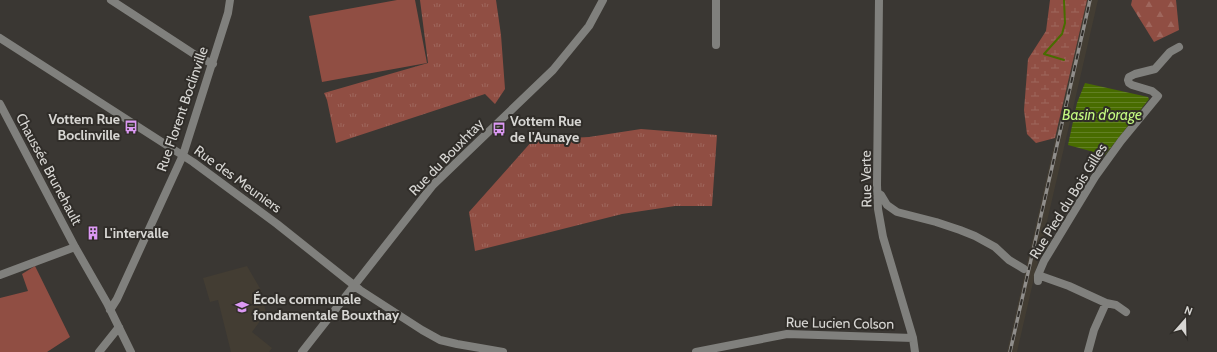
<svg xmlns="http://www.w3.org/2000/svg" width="1217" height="352" font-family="Cabin,sans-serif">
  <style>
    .built { fill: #433d33 }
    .grass { fill: url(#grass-tufts) }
    .forest { fill: url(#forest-firs) }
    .wetland { fill: url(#wetland-marsh) }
    .park { fill: #904e43 }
    .water { fill: url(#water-rules) }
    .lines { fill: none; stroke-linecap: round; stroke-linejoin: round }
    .stream { stroke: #486c00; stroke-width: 2 }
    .minor { stroke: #80807d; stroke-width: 8 }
    .rail-casing { stroke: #908e8b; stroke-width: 3.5 }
    .rail { stroke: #302d29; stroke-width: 2; stroke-dasharray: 6; stroke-linecap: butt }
    .labels { text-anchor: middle; stroke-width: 4; stroke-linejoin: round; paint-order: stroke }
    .street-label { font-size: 14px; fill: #d7d6d3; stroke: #302d29 }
    .poi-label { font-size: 14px; font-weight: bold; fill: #d7d6d3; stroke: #302d29; text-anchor: start }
    .water-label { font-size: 15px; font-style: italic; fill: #c3f981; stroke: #302d29 }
  </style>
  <defs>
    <pattern id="grass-tufts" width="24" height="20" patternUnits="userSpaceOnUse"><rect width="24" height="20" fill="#904e43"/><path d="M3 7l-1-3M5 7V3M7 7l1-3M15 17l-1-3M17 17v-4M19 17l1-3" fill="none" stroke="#9f675d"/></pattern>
    <pattern id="forest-firs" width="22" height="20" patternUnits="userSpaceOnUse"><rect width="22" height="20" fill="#904e43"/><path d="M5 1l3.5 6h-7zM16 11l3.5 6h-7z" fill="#9f675d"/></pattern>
    <pattern id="wetland-marsh" width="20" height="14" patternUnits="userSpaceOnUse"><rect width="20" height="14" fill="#904e43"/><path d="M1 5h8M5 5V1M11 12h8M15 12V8" fill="none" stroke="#9f675d"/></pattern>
    <pattern id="water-rules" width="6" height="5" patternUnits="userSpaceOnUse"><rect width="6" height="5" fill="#486c00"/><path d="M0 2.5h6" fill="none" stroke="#628024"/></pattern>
  </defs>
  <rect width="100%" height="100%" fill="#3a3733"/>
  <!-- built -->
  <path class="built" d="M 1087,0 L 1098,0 L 1017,352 L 1007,352 Z
    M 247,266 L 261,290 L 266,313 L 252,332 L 272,348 L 269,352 L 231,352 L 218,300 L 210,302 L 203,278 Z"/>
  <!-- grass -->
  <path class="grass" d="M 420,0 L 496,0 L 501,35 L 505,89 L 495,104 L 485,94 L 336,143 L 327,100 L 324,93 L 428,63 Z
    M 641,129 L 717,135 L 712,206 L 675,206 L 622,214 L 475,251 L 469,212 L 533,140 L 589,137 Z"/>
  <!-- forest -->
  <path class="forest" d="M 1132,0 L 1176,0 L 1179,30 L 1154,42 L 1131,5 Z"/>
  <!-- wetland -->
  <path class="wetland" d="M 1050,0 L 1087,0 L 1055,138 L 1036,143 L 1027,134 L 1024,110 L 1028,59 L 1046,31 Z"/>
  <!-- park -->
  <path class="park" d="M 397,0 L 415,0 L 427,63 L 322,82 L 309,16 Z
    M 35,266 L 70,337 L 47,352 L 0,352 L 0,298 L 28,291 L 22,274 Z"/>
  <!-- water -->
  <path class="water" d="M 1085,83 L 1148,97 L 1149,99 L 1105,155 L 1068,145 L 1077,103 Z"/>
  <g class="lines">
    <!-- stream -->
    <path class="stream" d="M 1064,60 L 1044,54 L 1062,34 L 1065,23 L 1064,0"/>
    <!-- minor -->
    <path class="minor" d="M 111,0 L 197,56 L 213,64
      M 716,0 L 716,45
      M 879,0 L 877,185 L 878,209 L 883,237 L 913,338 L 915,352
      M 0,38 L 193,162 L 277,224 L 360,290 L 422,330 L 440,340 L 457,344 L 503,352
      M 0,104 L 75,247 L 107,303 L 131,352
      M 878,193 L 881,195 L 887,205 L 897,212 L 936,222 L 960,230 L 975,236 L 995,247 L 1009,260 L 1024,269
      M 0,275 L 75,247
      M 1038,275 L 1069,286 L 1106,303 L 1116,305 L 1126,312
      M 1038,281 L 1038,275 L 1044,261 L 1095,177 L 1121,141 L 1158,96 L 1152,91 L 1132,85 L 1129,83 L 1128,80 L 1129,77 L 1135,74 L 1155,69 L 1170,52 L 1179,47
      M 110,310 L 117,299 L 183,155 L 228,13 L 230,0
      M 99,352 L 119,327
      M 302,352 L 433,185 L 553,70 L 589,26 L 603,0
      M 696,352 L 787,334 L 913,338
      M 1088,352 L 1094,330 L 1106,303"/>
    <!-- rail casing -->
    <g class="rail-casing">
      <path id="rail" d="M 1010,352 L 1090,0"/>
    </g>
    <!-- rail -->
    <use href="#rail" class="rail"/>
  </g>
  <!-- icons -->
  <defs>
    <g id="bus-bare" transform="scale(1.08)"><path d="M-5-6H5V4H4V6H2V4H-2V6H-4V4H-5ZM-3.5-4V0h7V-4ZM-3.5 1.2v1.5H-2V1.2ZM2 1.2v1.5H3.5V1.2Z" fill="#dc99f4" stroke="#302d29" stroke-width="2.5" paint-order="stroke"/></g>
    <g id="building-bare" transform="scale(1.08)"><path d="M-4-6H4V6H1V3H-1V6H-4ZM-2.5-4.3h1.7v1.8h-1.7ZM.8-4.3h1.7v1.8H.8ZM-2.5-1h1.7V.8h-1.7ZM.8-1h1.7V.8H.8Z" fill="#dc99f4" stroke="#302d29" stroke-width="2.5" paint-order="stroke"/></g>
    <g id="school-bare" transform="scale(1.08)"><path d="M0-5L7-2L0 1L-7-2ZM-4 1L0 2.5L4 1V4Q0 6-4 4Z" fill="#dc99f4" stroke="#302d29" stroke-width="2.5" paint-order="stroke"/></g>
  </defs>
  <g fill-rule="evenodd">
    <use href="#bus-bare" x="131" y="127"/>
    <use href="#bus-bare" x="499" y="129"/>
    <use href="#building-bare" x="93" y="233"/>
    <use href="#school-bare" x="242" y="307"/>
  </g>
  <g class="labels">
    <!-- street labels -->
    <g class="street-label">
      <text transform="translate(182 109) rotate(-71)" y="5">Rue Florent Boclinville</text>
      <text transform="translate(446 157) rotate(-46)" y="5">Rue du Bouxhtay</text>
      <text transform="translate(49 169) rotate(62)" y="5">Chaussée Brunehault</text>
      <text transform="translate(238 179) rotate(36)" y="5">Rue des Meuniers</text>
      <text transform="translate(866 179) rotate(-91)" y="5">Rue Verte</text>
      <text transform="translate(1068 201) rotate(-58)" y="5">Rue Pied du Bois Gilles</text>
      <text transform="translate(840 323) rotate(1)" y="5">Rue Lucien Colson</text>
    </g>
    <!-- poi labels -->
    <g class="poi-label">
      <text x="120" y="124" text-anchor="end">Vottem Rue<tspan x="120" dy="16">Boclinville</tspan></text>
      <text x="510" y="126">Vottem Rue<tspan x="510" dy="16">de l'Aunaye</tspan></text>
      <text x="104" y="238">L'intervalle</text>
      <text x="253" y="304">École communale<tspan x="253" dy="16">fondamentale Bouxthay</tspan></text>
    </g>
    <!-- water labels -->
    <g class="water-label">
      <text x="1102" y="120">Basin d'orage</text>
    </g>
  </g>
  <!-- north arrow -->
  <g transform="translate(1185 320) rotate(20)" stroke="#302d29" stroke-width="3" paint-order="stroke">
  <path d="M0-3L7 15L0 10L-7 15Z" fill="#d7d6d3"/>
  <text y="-6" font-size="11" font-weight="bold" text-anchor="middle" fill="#d7d6d3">N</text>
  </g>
</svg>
